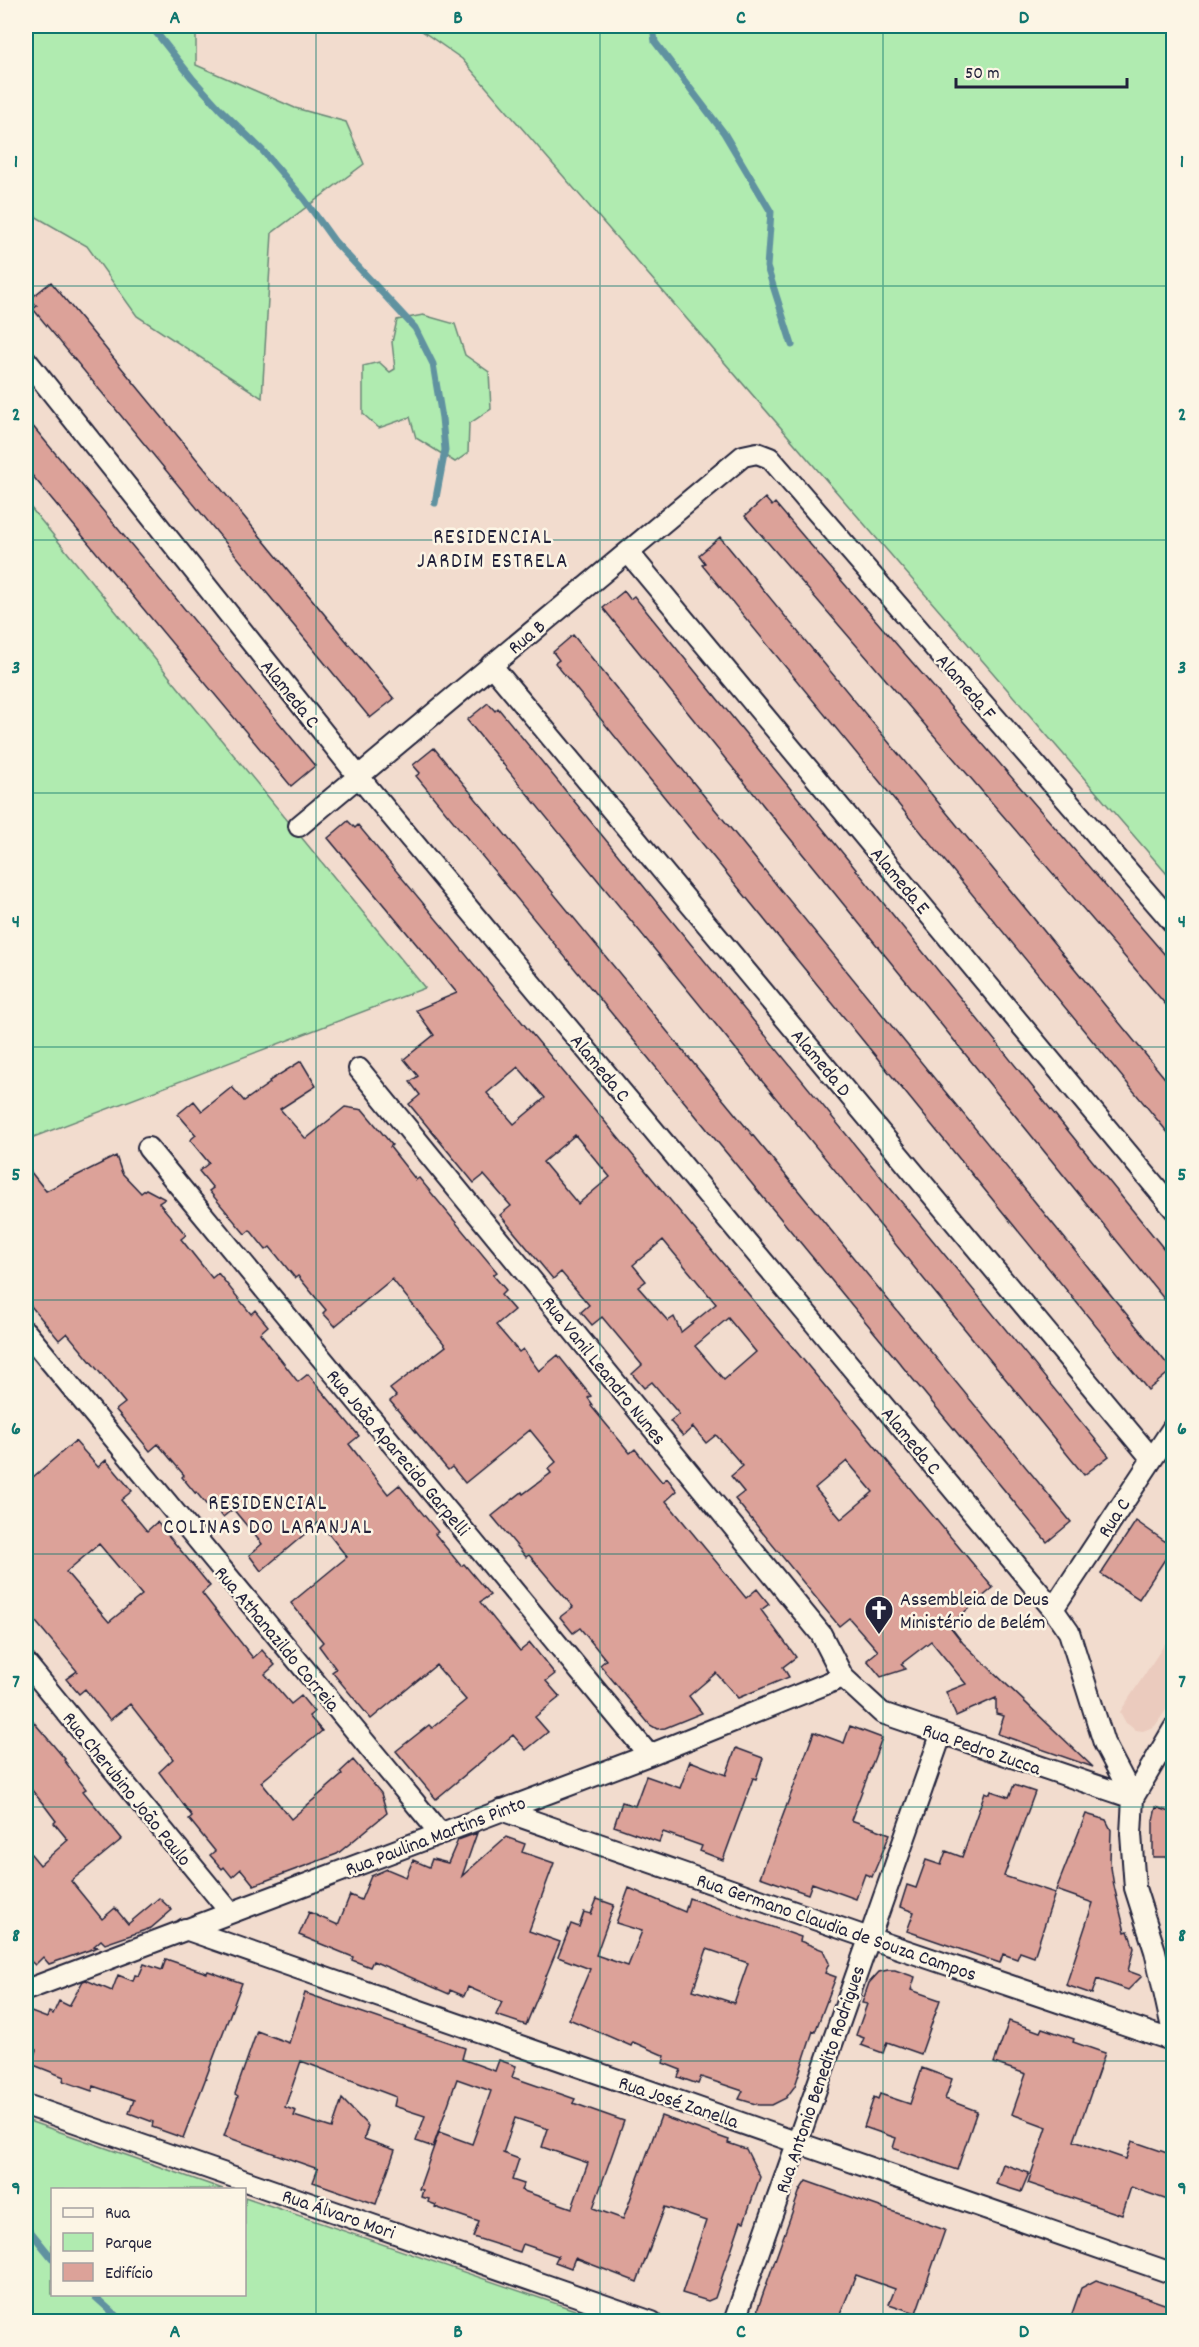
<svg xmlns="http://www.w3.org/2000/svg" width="1199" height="2347" font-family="Dekko,sans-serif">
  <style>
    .built { fill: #ebcbbe }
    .green { fill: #b0ebb0; stroke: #698676; stroke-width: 1.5 }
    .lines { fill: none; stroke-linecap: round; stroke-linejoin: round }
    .stream { stroke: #6192a0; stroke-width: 7 }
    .building { fill: #dca299; stroke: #22223b; stroke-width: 1.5; fill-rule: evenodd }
    .street-casing { stroke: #22223b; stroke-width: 24 }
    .street { stroke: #fcf5e5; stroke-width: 20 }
    .grid { fill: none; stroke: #0f766e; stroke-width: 1.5; stroke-opacity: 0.55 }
    .labels { text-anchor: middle; stroke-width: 5; stroke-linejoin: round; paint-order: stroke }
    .street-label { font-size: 20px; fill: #22223b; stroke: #fcf5e5 }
    .poi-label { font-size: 20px; fill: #22223b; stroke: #fcf5e5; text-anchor: start }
    .neighbourhood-label { font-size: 21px; letter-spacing: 1.5px; fill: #22223b; stroke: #fcf5e5 }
    .neatline { fill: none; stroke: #0f766e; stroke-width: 2 }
    .grid-label { font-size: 20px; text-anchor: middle; font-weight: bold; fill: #0f766e }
  </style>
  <rect width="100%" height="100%" fill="#f2dcce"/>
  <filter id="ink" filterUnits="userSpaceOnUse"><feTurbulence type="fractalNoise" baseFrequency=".0167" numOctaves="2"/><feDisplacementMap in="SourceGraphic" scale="12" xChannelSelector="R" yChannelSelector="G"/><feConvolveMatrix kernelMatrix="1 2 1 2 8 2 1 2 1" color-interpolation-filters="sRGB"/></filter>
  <g filter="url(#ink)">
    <!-- built -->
    <path class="built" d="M 1166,1642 L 1173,1647 L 1173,1700 L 1155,1726 L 1143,1731 L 1136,1730 L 1126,1723 L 1120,1712 Z"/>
    <!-- green -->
    <path class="green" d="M 26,26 L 216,26 L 196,35 L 196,65 L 295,108 L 346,122 L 364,164 L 272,233 L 262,398 L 137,316 L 87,246 L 26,211 Z
      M 415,26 L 1173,26 L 1173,881 L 462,59 Z
      M 423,315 L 455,324 L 465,355 L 489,372 L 491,409 L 469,424 L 468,453 L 455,462 L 416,438 L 410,417 L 379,428 L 363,414 L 363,366 L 379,362 L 390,372 L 395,369 L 392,342 L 397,320 Z
      M 26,502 L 425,988 L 26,1140 Z
      M 26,2120 L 223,2189 L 52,2190 L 52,2294 L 244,2294 L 245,2197 L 607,2321 L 26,2321 Z"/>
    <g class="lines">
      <!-- stream -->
      <path class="stream" d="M 151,26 L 192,78 L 221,110 L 262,150 L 304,199 L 335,242 L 415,328 L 433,364 L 442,418 L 445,450 L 435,503
        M 653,26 L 655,42 L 724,133 L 771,212 L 767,267 L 792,345
        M 1013,26 L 1035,29 L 1045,26
        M 26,2226 L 52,2258
        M 92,2294 L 123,2322"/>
    </g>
    <!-- building -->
    <path class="building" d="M 51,282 L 394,699 L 370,718 L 33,309 L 37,306 L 30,299 Z
      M 26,418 L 315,766 L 291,786 L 26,468 Z
      M 765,498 L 772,506 L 775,503 L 809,543 L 1173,964 L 1173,1013 L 745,516 Z
      M 720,537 L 1173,1088 L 1173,1139 L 702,565 L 705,563 L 699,555 Z
      M 624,591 L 630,599 L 634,596 L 1173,1260 L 1173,1310 L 603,608 Z
      M 573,635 L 1172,1370 L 1148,1390 L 555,663 L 559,660 L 553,652 Z
      M 488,703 L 495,711 L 498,708 L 1109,1456 L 1084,1475 L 467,720 Z
      M 434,748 L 1071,1522 L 1047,1542 L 416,776 L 420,773 L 413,765 Z
      M 348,821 L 355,828 L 358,825 L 993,1588 L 949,1625 L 963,1643 L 1093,1767 L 998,1734 L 1004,1716 L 996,1714 L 996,1698 L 956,1716 L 946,1692 L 966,1684 L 931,1641 L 901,1664 L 906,1669 L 881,1677 L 867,1660 L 878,1651 L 849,1618 L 839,1626 L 735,1499 L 744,1492 L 731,1476 L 743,1466 L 716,1435 L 706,1443 L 693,1427 L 683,1436 L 670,1421 L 679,1414 L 652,1382 L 644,1388 L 632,1374 L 642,1365 L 602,1317 L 592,1325 L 581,1312 L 589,1305 L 561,1272 L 553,1279 L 500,1215 L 511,1206 L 484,1175 L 474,1183 L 409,1104 L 420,1095 L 410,1082 L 418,1076 L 404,1059 L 434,1035 L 416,1010 L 457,993 L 328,838 ZM 518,1067 L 545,1098 L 514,1124 L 487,1093 ZM 575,1135 L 610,1177 L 578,1204 L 543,1162 ZM 663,1240 L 716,1304 L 681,1332 L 674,1317 L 668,1321 L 638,1287 L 646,1281 L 633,1265 ZM 728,1318 L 756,1352 L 724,1380 L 695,1346 ZM 847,1461 L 873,1492 L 841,1519 L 815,1488 Z
      M 301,1061 L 316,1086 L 280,1109 L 306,1139 L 345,1107 L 363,1110 L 392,1145 L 390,1147 L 416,1180 L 419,1178 L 497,1272 L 493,1275 L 506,1290 L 501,1295 L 514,1310 L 496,1325 L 519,1352 L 523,1349 L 539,1371 L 558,1355 L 591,1396 L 588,1398 L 593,1405 L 591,1406 L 630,1453 L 635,1449 L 662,1482 L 667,1478 L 677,1491 L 666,1501 L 746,1598 L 757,1589 L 769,1604 L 761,1610 L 796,1657 L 783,1667 L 789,1677 L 738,1698 L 716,1673 L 689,1696 L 702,1713 L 665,1728 L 657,1729 L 650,1725 L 600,1665 L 606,1660 L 580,1628 L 573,1633 L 560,1617 L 573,1607 L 529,1555 L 526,1557 L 492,1516 L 522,1492 L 523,1494 L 551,1473 L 548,1469 L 556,1462 L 530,1430 L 465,1483 L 452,1467 L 448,1470 L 390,1401 L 396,1396 L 390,1389 L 446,1346 L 392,1279 L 335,1326 L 323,1313 L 326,1310 L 298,1276 L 295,1278 L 270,1247 L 266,1250 L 250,1230 L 245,1234 L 209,1191 L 213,1188 L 199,1171 L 209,1163 L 190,1140 L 196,1135 L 178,1114 L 194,1101 L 202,1111 L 232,1087 L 244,1101 L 270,1083 L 269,1081 Z
      M 116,1156 L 122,1173 L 141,1193 L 146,1189 L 165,1199 L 159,1203 L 186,1235 L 181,1239 L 212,1278 L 218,1273 L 251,1314 L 255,1310 L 268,1326 L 260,1333 L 298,1382 L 308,1374 L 359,1436 L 349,1444 L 388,1494 L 399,1485 L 438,1532 L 435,1534 L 461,1566 L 464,1564 L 490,1595 L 480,1602 L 520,1651 L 530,1643 L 555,1674 L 546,1681 L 560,1697 L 535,1717 L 548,1732 L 526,1750 L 513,1735 L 436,1799 L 396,1751 L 429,1725 L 432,1728 L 466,1700 L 436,1665 L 371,1719 L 332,1672 L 336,1669 L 319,1646 L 323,1642 L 291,1603 L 347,1557 L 319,1522 L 261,1571 L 249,1555 L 262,1544 L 233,1509 L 223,1517 L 213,1504 L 209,1508 L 196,1492 L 195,1493 L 182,1477 L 184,1475 L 158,1444 L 150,1451 L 116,1410 L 125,1403 L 67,1333 L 59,1340 L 26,1300 L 26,1166 L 46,1191 Z
      M 75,1441 L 98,1467 L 106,1460 L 132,1491 L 121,1500 L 147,1531 L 157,1522 L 197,1570 L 210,1586 L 202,1593 L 253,1658 L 262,1650 L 275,1665 L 265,1674 L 291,1704 L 301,1696 L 314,1712 L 309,1716 L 322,1731 L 261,1782 L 291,1819 L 342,1775 L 340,1772 L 353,1760 L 381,1793 L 387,1813 L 337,1854 L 254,1885 L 241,1869 L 232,1877 L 224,1867 L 222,1869 L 210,1855 L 215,1851 L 189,1819 L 192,1816 L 159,1772 L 173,1759 L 130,1704 L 110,1720 L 85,1689 L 79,1694 L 66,1679 L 77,1671 L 26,1610 L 26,1483 ZM 99,1544 L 142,1595 L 109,1622 L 66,1572 Z
      M 1136,1521 L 1173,1547 L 1139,1599 L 1101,1574 Z
      M 26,1713 L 65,1759 L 64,1760 L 86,1789 L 83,1791 L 122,1839 L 71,1881 L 102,1919 L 115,1908 L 128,1924 L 159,1898 L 172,1910 L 151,1928 L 105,1944 L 101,1940 L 94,1946 L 98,1947 L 49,1964 L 43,1957 L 35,1965 L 26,1957 L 26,1848 L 40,1865 L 68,1840 L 54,1823 L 56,1821 L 44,1805 L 26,1783 Z
      M 850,1726 L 882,1738 L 851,1820 L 890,1834 L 872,1877 L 865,1874 L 856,1899 L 812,1883 L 808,1894 L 760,1877 L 814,1732 L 844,1743 Z
      M 736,1748 L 763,1758 L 756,1779 L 753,1778 L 723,1860 L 700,1851 L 702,1846 L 663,1832 L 659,1842 L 614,1826 L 622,1802 L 635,1806 L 646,1776 L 680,1788 L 690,1761 L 726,1775 Z
      M 1014,1785 L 1035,1792 L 1004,1876 L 1055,1893 L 1034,1957 L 1020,1952 L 1017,1959 L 1003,1954 L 1000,1963 L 907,1931 L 914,1912 L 900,1907 L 907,1885 L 916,1888 L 926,1860 L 941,1865 L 946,1851 L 962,1857 L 985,1792 L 990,1794 L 991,1791 L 1009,1797 Z
      M 1156,1807 L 1173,1813 L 1173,1857 L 1153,1857 L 1153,1821 Z
      M 1086,1814 L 1106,1820 L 1111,1830 L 1110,1861 L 1114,1886 L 1125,1932 L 1128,1931 L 1134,1948 L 1128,1971 L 1142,1976 L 1128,1990 L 1097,1979 L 1092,1994 L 1066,1985 L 1093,1903 L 1056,1890 Z
      M 477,1833 L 462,1876 L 506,1837 L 525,1844 L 522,1852 L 554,1863 L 529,1931 L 560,1942 L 526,2025 L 496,2015 L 502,2002 L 468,1987 L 464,1996 L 450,1990 L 449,1994 L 373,1961 L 370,1967 L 352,1960 L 353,1957 L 299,1935 L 309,1912 L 338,1925 L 350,1895 L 361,1900 L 371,1876 L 387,1869 L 406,1877 L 413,1860 L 429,1867 L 432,1859 L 448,1863 L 458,1840 Z
      M 629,1888 L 685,1912 L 689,1898 L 801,1937 L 800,1941 L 823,1950 L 829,1963 L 825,1973 L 836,1977 L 815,2032 L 813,2031 L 795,2086 L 786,2098 L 772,2105 L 759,2105 L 739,2099 L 743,2091 L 701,2077 L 698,2084 L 678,2077 L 681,2070 L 663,2063 L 665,2056 L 633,2042 L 631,2046 L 569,2019 L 590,1969 L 558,1957 L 571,1924 L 579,1927 L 584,1912 L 591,1914 L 597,1899 L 614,1905 L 596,1955 L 628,1966 L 642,1931 L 616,1923 ZM 707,1949 L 748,1963 L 734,2003 L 693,1990 Z
      M 166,1959 L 207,1973 L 208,1971 L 242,1983 L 183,2138 L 152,2127 L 153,2122 L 129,2113 L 134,2100 L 93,2086 L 92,2091 L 63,2081 L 64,2077 L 31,2064 L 36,2050 L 26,2046 L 26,2010 L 47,2018 L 49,2012 L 53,2014 L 59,2001 L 69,2006 L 83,1981 L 86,1980 L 112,1991 L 118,1975 L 133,1981 L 135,1975 L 139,1976 L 144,1964 L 162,1970 Z
      M 888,1970 L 895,1970 L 915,1977 L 911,1990 L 940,2000 L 921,2054 L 887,2042 L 883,2053 L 861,2045 L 864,2038 L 856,2035 L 867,2004 L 862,2003 L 869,1983 L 879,1972 Z
      M 305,1993 L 465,2048 L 462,2059 L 495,2071 L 499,2060 L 516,2066 L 512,2077 L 575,2099 L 573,2103 L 624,2121 L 593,2208 L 623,2219 L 661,2116 L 729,2140 L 728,2143 L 746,2149 L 760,2177 L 744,2222 L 741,2221 L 715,2298 L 708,2301 L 682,2293 L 706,2221 L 665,2207 L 637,2282 L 575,2258 L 571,2268 L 555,2262 L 558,2256 L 523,2244 L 520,2252 L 473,2237 L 479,2222 L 435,2207 L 436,2205 L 428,2202 L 429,2199 L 421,2197 L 423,2190 L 419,2189 L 439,2132 L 472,2144 L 491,2091 L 457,2079 L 433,2147 L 416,2141 L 425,2116 L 394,2106 L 396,2097 L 301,2061 L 285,2107 L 296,2111 L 294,2116 L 332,2128 L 342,2099 L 368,2126 L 364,2139 L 395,2150 L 376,2204 L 313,2182 L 318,2169 L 224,2136 L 238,2096 L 235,2094 L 257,2031 L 289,2043 ZM 515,2118 L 548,2129 L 542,2147 L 588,2163 L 572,2208 L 521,2190 L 524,2184 L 512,2180 L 519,2159 L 503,2153 Z
      M 1009,2021 L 1040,2032 L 1042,2028 L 1074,2039 L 1073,2042 L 1105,2053 L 1074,2141 L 1126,2159 L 1132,2141 L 1173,2155 L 1173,2202 L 1131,2187 L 1122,2215 L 1028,2183 L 1047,2127 L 1012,2114 L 1026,2074 L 994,2063 Z
      M 922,2068 L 952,2079 L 945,2099 L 977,2111 L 957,2170 L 893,2148 L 896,2138 L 864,2127 L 874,2097 L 878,2099 L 880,2094 L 910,2104 Z
      M 1003,2164 L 1029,2173 L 1021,2192 L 996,2184 Z
      M 806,2181 L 945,2230 L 916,2313 L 889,2304 L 895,2289 L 856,2275 L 837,2322 L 756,2322 L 758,2308 L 800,2190 Z
      M 1096,2280 L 1173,2307 L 1173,2322 L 1113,2322 L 1098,2316 L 1096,2322 L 1069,2322 L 1081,2288 Z"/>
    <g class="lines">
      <!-- street casing -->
      <g class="street-casing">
        <path id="street" d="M 26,360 L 358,776 L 1053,1609 L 1069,1632 L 1104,1743 L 1133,1798
          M 628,552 L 1174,1209
          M 491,665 L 1152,1459
          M 299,826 L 743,456 L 757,453 L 770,458 L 1174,924
          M 359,1069 L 821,1634 L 843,1677 L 882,1713 L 1133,1798
          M 148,1148 L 649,1755
          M 26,1332 L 439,1832
          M 1053,1609 L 1174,1426
          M 26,1663 L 230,1912
          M 1174,1728 L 1133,1798 L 1131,1834 L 1135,1888 L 1155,1951 L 1174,2037
          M 501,1810 L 869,1938 L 1174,2041
          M 185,1929 L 1174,2274
          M 26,1990 L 649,1755 L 843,1677
          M 26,2105 L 652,2322
          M 734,2322 L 941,1735"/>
      </g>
      <!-- street -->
      <use href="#street" class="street"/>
    </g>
  </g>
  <!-- grid -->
  <path class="grid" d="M 316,26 L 316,2322M 600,26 L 600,2322M 883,26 L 883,2322M 26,286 L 1174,286M 26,540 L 1174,540M 26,793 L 1174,793M 26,1047 L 1174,1047M 26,1300 L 1174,1300M 26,1554 L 1174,1554M 26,1807 L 1174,1807M 26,2061 L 1174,2061"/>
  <!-- icons -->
  <defs>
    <g id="church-pin" transform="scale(1.5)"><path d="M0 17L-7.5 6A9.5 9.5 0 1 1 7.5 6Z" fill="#22223b" stroke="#fcf5e5"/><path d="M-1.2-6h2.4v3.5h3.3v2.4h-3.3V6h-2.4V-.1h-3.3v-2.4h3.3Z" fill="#fff"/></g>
  </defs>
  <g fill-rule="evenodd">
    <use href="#church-pin" x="879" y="1610"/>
  </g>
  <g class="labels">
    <!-- street labels -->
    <g class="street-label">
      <text transform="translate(526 636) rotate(-40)" y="7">Rua B</text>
      <text transform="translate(967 686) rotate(49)" y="7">Alameda F</text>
      <text transform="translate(291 693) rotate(51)" y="7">Alameda C</text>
      <text transform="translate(901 880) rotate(50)" y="7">Alameda E</text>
      <text transform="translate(822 1062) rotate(50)" y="7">Alameda D</text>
      <text transform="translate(601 1067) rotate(50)" y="7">Alameda C</text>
      <text transform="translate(605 1370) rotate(51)" y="7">Rua Vanil Leandro Nunes</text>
      <text transform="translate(912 1440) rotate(50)" y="7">Alameda C</text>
      <text transform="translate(399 1452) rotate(50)" y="7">Rua João Aparecido Garpelli</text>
      <text transform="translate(1113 1517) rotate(-57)" y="7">Rua C</text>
      <text transform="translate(278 1638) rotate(50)" y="7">Rua Athanazildo Correia</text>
      <text transform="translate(982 1748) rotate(19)" y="7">Rua Pedro Zucca</text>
      <text transform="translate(128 1788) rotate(51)" y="7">Rua Cherubino João Paulo</text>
      <text transform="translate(435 1835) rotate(-21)" y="7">Rua Paulina Martins Pinto</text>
      <text transform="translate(837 1926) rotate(19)" y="7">Rua Germano Claudia de Souza Campos</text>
      <text transform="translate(819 2079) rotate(-71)" y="7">Rua Antonio Benedito Rodrigues</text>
      <text transform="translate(679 2101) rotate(19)" y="7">Rua José Zanella</text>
      <text transform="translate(339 2213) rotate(19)" y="7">Rua Álvaro Mori</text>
    </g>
    <!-- poi labels -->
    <g class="poi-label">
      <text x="900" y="1605">Assembleia de Deus<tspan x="900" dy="23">Ministério de Belém</tspan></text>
    </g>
    <!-- neighbourhood labels -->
    <g class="neighbourhood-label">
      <text x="493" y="543">RESIDENCIAL<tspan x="493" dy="24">JARDIM ESTRELA</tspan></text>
      <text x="268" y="1509">RESIDENCIAL<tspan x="268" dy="24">COLINAS DO LARANJAL</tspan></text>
    </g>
  </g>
  <!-- margin -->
  <rect width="1199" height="2347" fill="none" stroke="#fcf5e5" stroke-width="66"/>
  <!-- legend -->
  <rect x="51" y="2188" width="195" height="108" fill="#fcf5e5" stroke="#a5a1a1" stroke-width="1.5"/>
  <rect x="63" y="2208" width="30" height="9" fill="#fcf5e5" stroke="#a5a1a1" stroke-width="1.5"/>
  <text x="105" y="2218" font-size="18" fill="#22223b">Rua</text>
  <rect x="63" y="2233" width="30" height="18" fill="#b0ebb0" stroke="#a5a1a1" stroke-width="1.5"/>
  <text x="105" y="2248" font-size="18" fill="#22223b">Parque</text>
  <rect x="63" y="2263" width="30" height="18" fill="#dca299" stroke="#a5a1a1" stroke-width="1.5"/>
  <text x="105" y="2278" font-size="18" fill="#22223b">Edifício</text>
  <!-- scale -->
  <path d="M956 78v9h171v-9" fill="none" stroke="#22223b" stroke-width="3"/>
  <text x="965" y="78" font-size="18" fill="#22223b" stroke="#fcf5e5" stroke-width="4.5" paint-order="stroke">50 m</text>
  <rect x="33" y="33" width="1133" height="2281" class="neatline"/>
  <g class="grid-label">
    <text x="175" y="23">A</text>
    <text x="458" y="23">B</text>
    <text x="741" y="23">C</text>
    <text x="1024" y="23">D</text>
    <text x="16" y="167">1</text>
    <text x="1182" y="167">1</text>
    <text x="16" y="420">2</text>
    <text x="1182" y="420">2</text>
    <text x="16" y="673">3</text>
    <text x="1182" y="673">3</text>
    <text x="16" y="927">4</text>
    <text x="1182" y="927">4</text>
    <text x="16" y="1180">5</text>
    <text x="1182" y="1180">5</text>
    <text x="16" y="1434">6</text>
    <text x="1182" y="1434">6</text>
    <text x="16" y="1687">7</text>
    <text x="1182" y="1687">7</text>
    <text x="16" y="1941">8</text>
    <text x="1182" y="1941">8</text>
    <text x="16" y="2194">9</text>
    <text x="1182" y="2194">9</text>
    <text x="175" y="2337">A</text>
    <text x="458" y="2337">B</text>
    <text x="741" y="2337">C</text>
    <text x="1024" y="2337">D</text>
  </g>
</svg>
